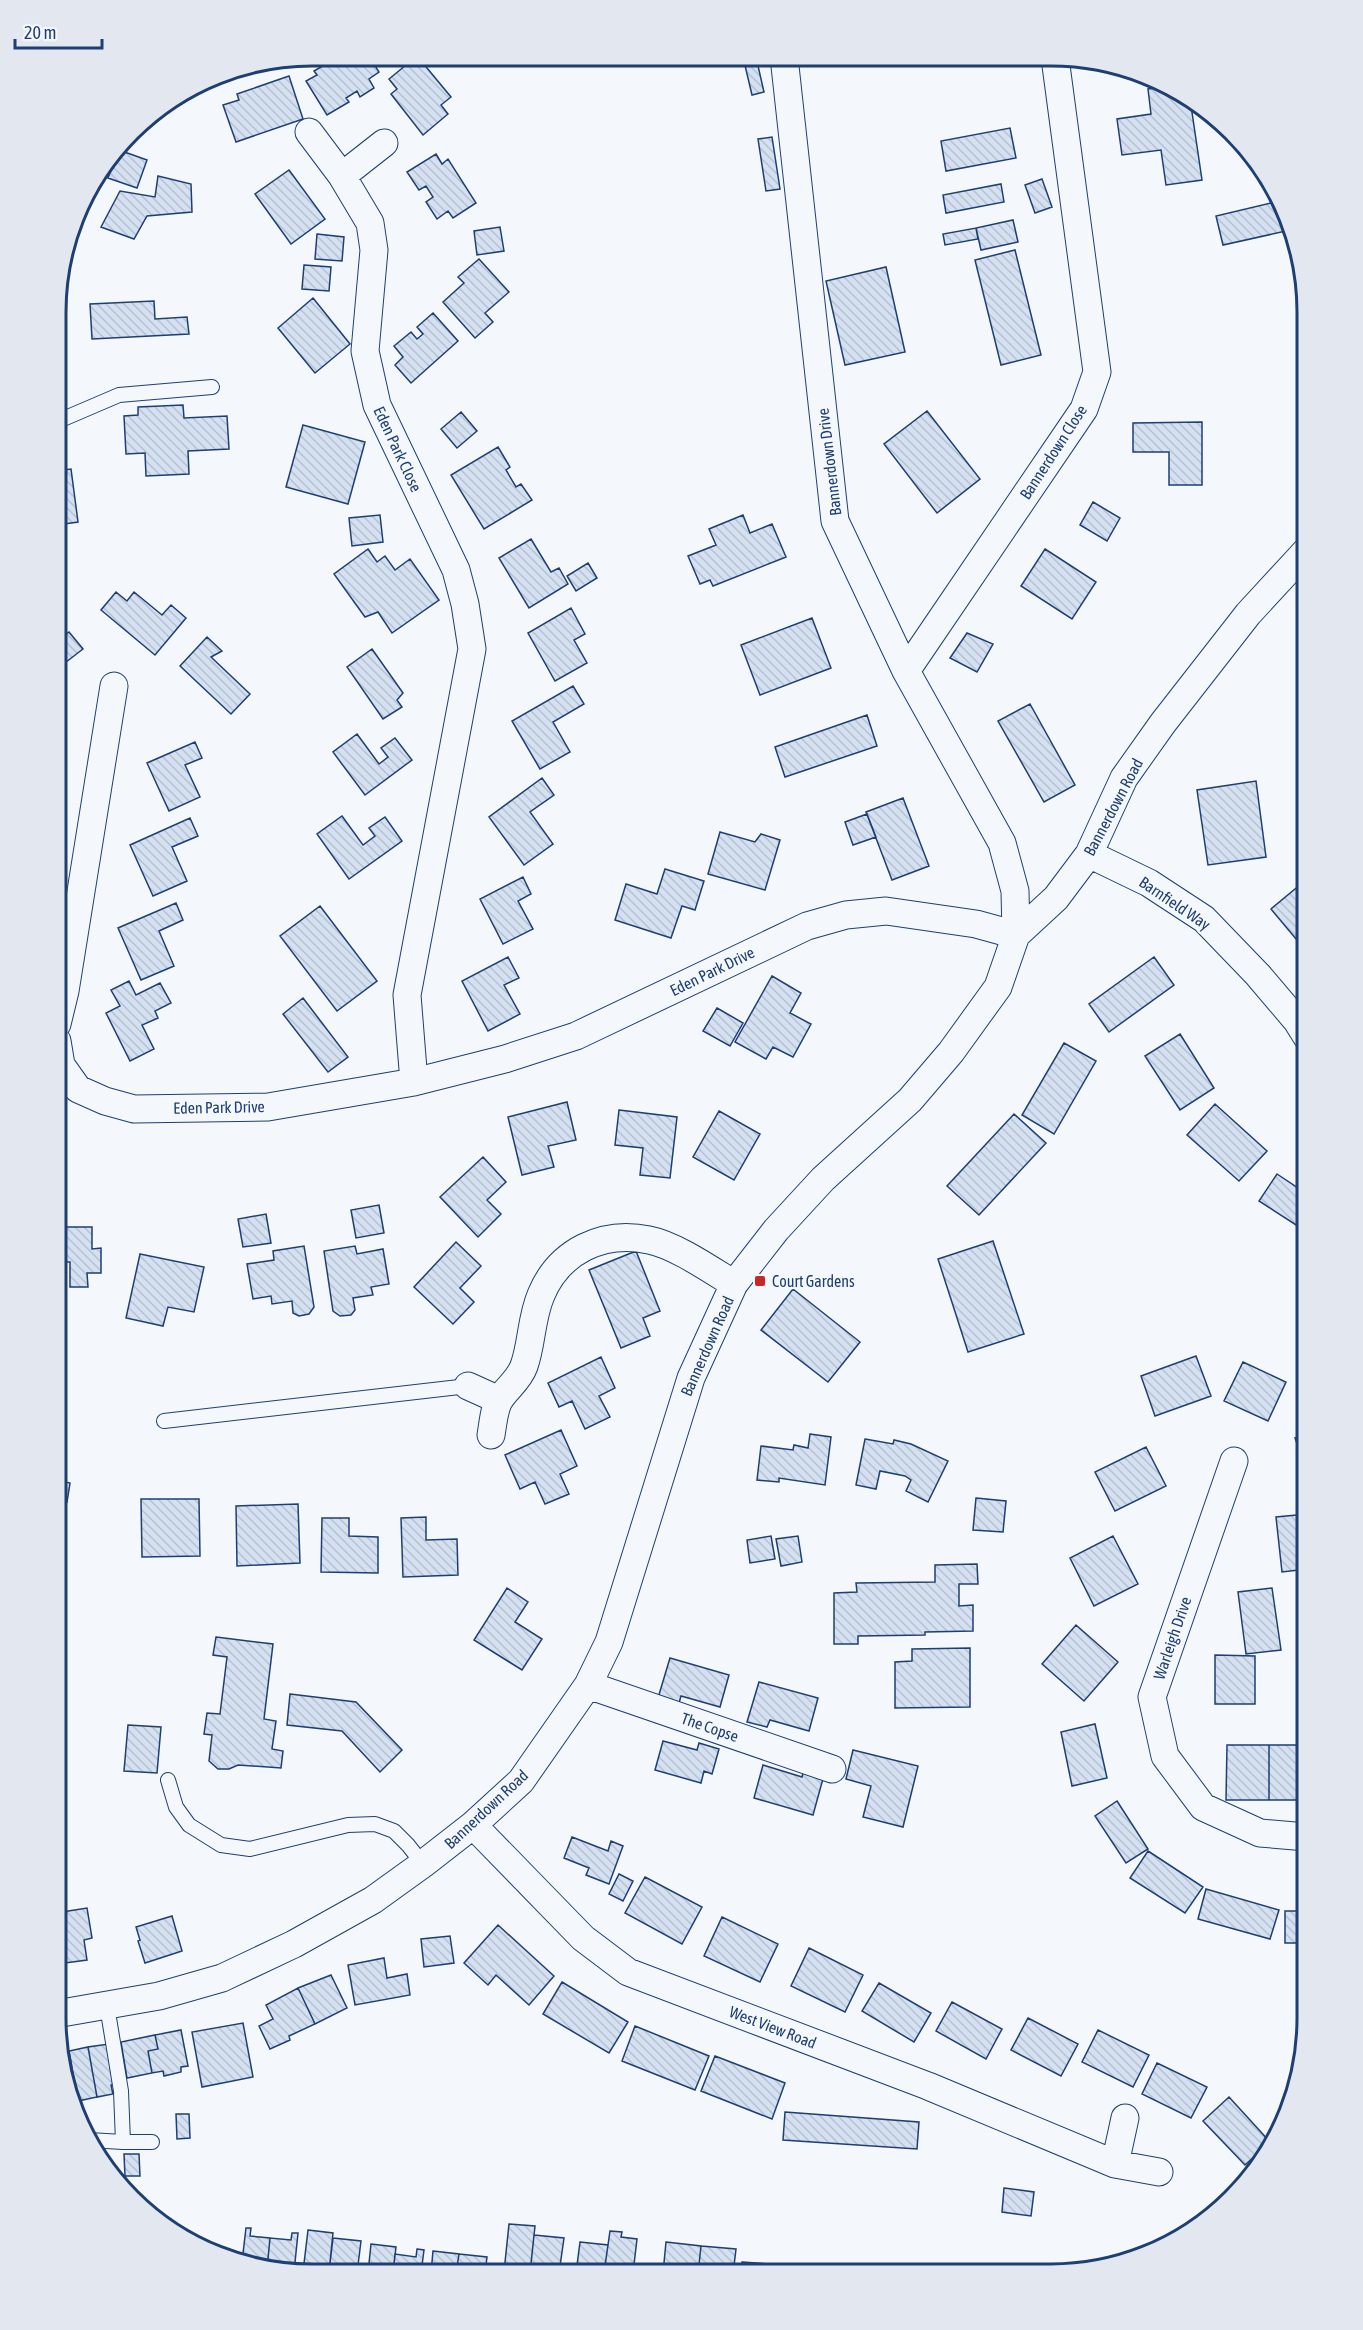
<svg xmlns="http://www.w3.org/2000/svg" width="1363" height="2330" font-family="'Asap Condensed',sans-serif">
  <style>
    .building { fill: url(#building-back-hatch); stroke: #1d3f73; stroke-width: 1.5 }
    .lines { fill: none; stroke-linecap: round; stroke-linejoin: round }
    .lane-casing { stroke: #1d3f73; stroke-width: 16 }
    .street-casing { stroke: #1d3f73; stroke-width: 29 }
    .lane { stroke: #f4f7fb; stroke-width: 14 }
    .street { stroke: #f4f7fb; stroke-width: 27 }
    .poi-dot { fill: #c62828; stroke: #f4f7fb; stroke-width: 2 }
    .labels { text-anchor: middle; stroke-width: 4.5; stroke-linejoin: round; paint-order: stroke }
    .street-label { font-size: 16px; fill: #1d3f73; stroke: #f4f7fb }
    .poi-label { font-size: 16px; fill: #1d3f73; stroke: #f4f7fb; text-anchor: start }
    .rim { fill: none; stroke: #1d3f73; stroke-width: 3 }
  </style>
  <defs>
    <pattern id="building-back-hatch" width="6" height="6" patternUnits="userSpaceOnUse" patternTransform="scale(1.5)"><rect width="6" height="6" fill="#d5e0f0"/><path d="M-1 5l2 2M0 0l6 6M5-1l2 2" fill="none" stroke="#b6c1d1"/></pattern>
  </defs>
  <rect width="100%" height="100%" fill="#f4f7fb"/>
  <!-- building -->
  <path class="building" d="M 340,56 L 369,56 L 379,72 L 369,79 L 374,88 L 360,97 L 357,91 L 346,98 L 349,102 L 327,115 L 306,81 L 317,75 L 314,71 Z
    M 417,56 L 451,97 L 441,105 L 448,114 L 423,135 L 391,94 L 397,89 L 389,79 Z
    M 743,57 L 756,57 L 764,92 L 752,95 Z
    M 289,76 L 303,119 L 236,142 L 223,105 L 239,100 L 237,94 Z
    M 1168,86 L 1190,99 L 1202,180 L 1166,185 L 1161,150 L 1122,155 L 1117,119 L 1151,114 L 1148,89 Z
    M 1010,128 L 1016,158 L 946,171 L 941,141 Z
    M 772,137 L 780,189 L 766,191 L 758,139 Z
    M 119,150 L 147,160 L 137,188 L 108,178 Z
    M 436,154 L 442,164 L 448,159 L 476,203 L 453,218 L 448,211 L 437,219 L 426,202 L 433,197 L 426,186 L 419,190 L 407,172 Z
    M 289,170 L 325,219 L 291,244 L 255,194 Z
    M 158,176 L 191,184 L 192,212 L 147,216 L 134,239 L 101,227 L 120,191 L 155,197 Z
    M 1042,179 L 1052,207 L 1035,213 L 1025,185 Z
    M 1001,184 L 1004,202 L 946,213 L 943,195 Z
    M 1279,201 L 1286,231 L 1223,245 L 1216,216 Z
    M 1013,220 L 1018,242 L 981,250 L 976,228 Z
    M 500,227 L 504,251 L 477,255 L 474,231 Z
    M 976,228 L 978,239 L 945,245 L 943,234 Z
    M 317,234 L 344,237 L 342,261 L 315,259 Z
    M 1015,250 L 1041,355 L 1001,365 L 975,260 Z
    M 479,259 L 509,292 L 485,313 L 493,322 L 475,338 L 443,302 L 464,283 L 458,277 Z
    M 304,265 L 331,267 L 329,291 L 302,289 Z
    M 886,267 L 905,352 L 845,365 L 826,281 Z
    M 313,298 L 350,344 L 315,373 L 278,328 Z
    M 154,301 L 155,319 L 187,317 L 189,334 L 92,339 L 90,304 Z
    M 433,313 L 458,341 L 411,383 L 395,365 L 403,357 L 394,346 L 411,332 L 417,339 L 423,334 L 417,327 Z
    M 183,405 L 184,418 L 227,416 L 229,449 L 188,451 L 189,474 L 146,476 L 145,453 L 126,454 L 124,416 L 138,415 L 138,407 Z
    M 927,411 L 980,479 L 937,513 L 884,444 Z
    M 461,412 L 477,431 L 457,448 L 441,429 Z
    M 1202,422 L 1202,485 L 1169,485 L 1169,452 L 1133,452 L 1133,423 Z
    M 303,425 L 365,442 L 348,504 L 286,487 Z
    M 498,447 L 510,467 L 506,470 L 516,487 L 521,484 L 532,500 L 484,529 L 451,475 Z
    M 71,469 L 78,522 L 57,525 L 57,471 Z
    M 1093,502 L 1120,518 L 1107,541 L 1080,525 Z
    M 380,515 L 383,542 L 352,546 L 349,518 Z
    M 743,515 L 750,533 L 772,524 L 786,557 L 713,586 L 710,580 L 700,584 L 688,556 L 716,545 L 709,529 Z
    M 531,539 L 551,572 L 559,568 L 568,584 L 529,608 L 499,558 Z
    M 368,549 L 377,562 L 385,556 L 395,570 L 410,559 L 439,600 L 392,633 L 378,612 L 365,617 L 334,574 Z
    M 1045,549 L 1096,582 L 1072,619 L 1021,586 Z
    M 588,563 L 597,578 L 576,591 L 567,576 Z
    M 116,592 L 127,601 L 134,592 L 162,615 L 171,605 L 186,618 L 155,655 L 101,610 Z
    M 571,608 L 585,634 L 574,640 L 587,663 L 555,681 L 528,633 Z
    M 812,618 L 831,668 L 760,695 L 741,645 Z
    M 69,632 L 83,649 L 57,669 L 57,641 Z
    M 967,633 L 993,644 L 977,672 L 950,658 Z
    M 207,637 L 222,651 L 211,657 L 250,694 L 231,714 L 180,666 Z
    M 372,649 L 403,693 L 397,700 L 402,707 L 383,719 L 347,667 Z
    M 573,686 L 584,704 L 553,722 L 570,752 L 540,769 L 512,721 Z
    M 1030,704 L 1075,785 L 1044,802 L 998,721 Z
    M 867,715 L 877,746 L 785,777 L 775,747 Z
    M 357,734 L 379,764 L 388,757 L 381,748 L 395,738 L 412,760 L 365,795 L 333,752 Z
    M 195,742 L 202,758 L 185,765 L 200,797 L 169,811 L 147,763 Z
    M 542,778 L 554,795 L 530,812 L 553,844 L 524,865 L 489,817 Z
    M 1256,781 L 1266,857 L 1208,865 L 1197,790 Z
    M 1307,793 L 1307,814 L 1297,803 Z
    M 903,798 L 929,866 L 892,880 L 866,812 Z
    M 867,814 L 876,837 L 853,845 L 845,822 Z
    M 342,816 L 363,845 L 375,836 L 369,828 L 385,817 L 402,841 L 349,879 L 317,834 Z
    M 190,818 L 198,836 L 172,847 L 187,881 L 153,896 L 130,845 Z
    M 720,832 L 755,842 L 761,834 L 780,840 L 765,890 L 708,874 Z
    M 665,869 L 704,881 L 695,910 L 682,906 L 671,938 L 615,920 L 626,884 L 657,894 Z
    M 523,877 L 531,894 L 518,901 L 533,929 L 503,944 L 480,899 Z
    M 1307,879 L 1307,929 L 1296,939 L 1271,909 Z
    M 176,903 L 183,920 L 159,931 L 174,966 L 141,980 L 118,928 Z
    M 320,906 L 377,981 L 337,1011 L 280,936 Z
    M 508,957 L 519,978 L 504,985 L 520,1014 L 488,1031 L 462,981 Z
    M 1154,957 L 1174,985 L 1109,1032 L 1089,1004 Z
    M 772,976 L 801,993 L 790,1013 L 811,1024 L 793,1057 L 773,1047 L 766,1059 L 735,1042 Z
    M 129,981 L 136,995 L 160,983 L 171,1003 L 155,1011 L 158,1018 L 142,1025 L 154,1049 L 130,1061 L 106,1013 L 120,1006 L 111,990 Z
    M 303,998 L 348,1057 L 328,1072 L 283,1014 Z
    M 717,1008 L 743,1023 L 730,1046 L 703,1031 Z
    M 1180,1034 L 1214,1088 L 1180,1110 L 1145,1056 Z
    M 1064,1043 L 1096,1061 L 1054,1134 L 1022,1115 Z
    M 567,1102 L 576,1140 L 548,1146 L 554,1167 L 522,1175 L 508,1117 Z
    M 1215,1104 L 1267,1151 L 1239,1181 L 1187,1135 Z
    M 619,1110 L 677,1117 L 670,1178 L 640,1175 L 643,1148 L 615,1145 Z
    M 719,1111 L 760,1134 L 734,1180 L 693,1157 Z
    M 1014,1114 L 1046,1143 L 979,1215 L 947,1186 Z
    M 483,1157 L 506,1182 L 487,1200 L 501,1214 L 478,1237 L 440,1197 Z
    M 1277,1174 L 1307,1194 L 1307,1232 L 1259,1201 Z
    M 379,1205 L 384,1233 L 356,1238 L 351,1210 Z
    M 266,1214 L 271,1243 L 243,1247 L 238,1219 Z
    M 56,1227 L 92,1227 L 92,1249 L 101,1248 L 101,1273 L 87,1273 L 88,1287 L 70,1287 L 70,1262 L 56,1262 Z
    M 993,1241 L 1024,1334 L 968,1352 L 938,1259 Z
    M 456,1242 L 481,1266 L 460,1288 L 474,1302 L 453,1324 L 414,1287 Z
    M 304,1246 L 314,1307 L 309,1314 L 299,1316 L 293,1313 L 292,1301 L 272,1304 L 271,1296 L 253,1299 L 247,1264 L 274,1260 L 273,1251 Z
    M 355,1246 L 357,1254 L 383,1249 L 389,1284 L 371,1287 L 373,1295 L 353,1298 L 355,1310 L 351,1315 L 340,1316 L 333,1311 L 324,1251 Z
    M 636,1251 L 660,1311 L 643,1318 L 650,1336 L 621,1348 L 589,1270 Z
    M 140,1254 L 204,1267 L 194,1312 L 168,1307 L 163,1326 L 126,1318 Z
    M 793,1289 L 860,1342 L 828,1382 L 761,1330 Z
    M 1196,1356 L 1211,1396 L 1155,1416 L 1141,1376 Z
    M 601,1357 L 615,1388 L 599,1396 L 610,1417 L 585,1429 L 572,1401 L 559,1407 L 548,1383 Z
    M 1243,1362 L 1286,1382 L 1268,1421 L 1224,1401 Z
    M 561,1430 L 577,1466 L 560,1474 L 569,1494 L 545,1504 L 535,1482 L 520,1489 L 505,1455 Z
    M 1307,1433 L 1307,1472 L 1295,1438 Z
    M 810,1434 L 831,1437 L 825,1485 L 779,1478 L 779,1482 L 757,1480 L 761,1446 L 793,1450 L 794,1445 L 808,1448 Z
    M 865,1439 L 893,1444 L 894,1440 L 911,1444 L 948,1461 L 928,1502 L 906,1491 L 911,1480 L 905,1476 L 880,1471 L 876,1489 L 856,1485 Z
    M 1146,1447 L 1166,1486 L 1115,1511 L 1095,1472 Z
    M 56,1480 L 70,1483 L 67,1502 L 56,1500 Z
    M 976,1498 L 1006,1501 L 1003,1532 L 973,1530 Z
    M 141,1499 L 199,1499 L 200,1556 L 142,1557 Z
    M 298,1504 L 300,1563 L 237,1566 L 236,1506 Z
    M 1307,1514 L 1307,1569 L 1282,1572 L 1276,1517 Z
    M 426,1517 L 426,1540 L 457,1539 L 458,1575 L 403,1577 L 401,1518 Z
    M 322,1518 L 349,1518 L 349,1536 L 378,1537 L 378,1573 L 321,1572 Z
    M 771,1536 L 775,1559 L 750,1563 L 747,1540 Z
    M 798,1536 L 802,1562 L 781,1566 L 776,1539 Z
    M 1113,1536 L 1138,1584 L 1094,1606 L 1070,1558 Z
    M 977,1564 L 978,1584 L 959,1584 L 959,1606 L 973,1605 L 973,1631 L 925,1632 L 925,1635 L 858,1636 L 858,1644 L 834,1644 L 834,1593 L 857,1592 L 856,1583 L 935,1582 L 935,1565 Z
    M 507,1588 L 528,1602 L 515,1622 L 542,1639 L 522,1670 L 474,1640 Z
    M 1272,1588 L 1281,1650 L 1246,1654 L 1238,1592 Z
    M 1076,1625 L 1118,1662 L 1084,1701 L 1042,1664 Z
    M 216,1637 L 273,1644 L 264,1719 L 276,1721 L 272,1749 L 283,1751 L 281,1768 L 238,1765 L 229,1769 L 218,1769 L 209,1761 L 212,1735 L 204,1734 L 207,1713 L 220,1714 L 227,1657 L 213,1655 Z
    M 970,1648 L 970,1707 L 895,1708 L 895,1662 L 912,1661 L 912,1649 Z
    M 1215,1655 L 1255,1656 L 1255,1704 L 1215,1704 Z
    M 670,1658 L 729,1675 L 720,1707 L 681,1696 L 679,1703 L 658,1698 Z
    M 759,1682 L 818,1698 L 809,1731 L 770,1720 L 767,1727 L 747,1722 Z
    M 290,1694 L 356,1702 L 402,1750 L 380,1772 L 342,1731 L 287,1725 Z
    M 1095,1724 L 1107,1778 L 1072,1786 L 1061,1732 Z
    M 128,1725 L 161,1727 L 157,1773 L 124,1771 Z
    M 663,1741 L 697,1750 L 699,1743 L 719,1749 L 712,1774 L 704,1771 L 701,1783 L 655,1770 Z
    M 1227,1745 L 1269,1745 L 1269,1800 L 1226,1800 Z
    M 1269,1745 L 1307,1745 L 1307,1800 L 1269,1800 Z
    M 853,1750 L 918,1766 L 903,1827 L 863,1817 L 871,1786 L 846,1779 Z
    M 763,1765 L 802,1777 L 804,1769 L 824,1775 L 813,1815 L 754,1798 Z
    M 1117,1801 L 1148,1849 L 1126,1863 L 1095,1816 Z
    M 572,1837 L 608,1851 L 611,1841 L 623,1846 L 609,1884 L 586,1875 L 589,1868 L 564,1858 Z
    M 1148,1851 L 1203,1887 L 1185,1913 L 1130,1878 Z
    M 619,1874 L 633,1881 L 623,1901 L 609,1894 Z
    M 645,1877 L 702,1907 L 682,1944 L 625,1913 Z
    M 1206,1889 L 1279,1910 L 1270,1939 L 1198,1919 Z
    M 87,1908 L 92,1938 L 84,1940 L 87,1960 L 65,1963 L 64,1958 L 56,1960 L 56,1913 Z
    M 1285,1911 L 1307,1911 L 1307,1943 L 1285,1943 Z
    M 172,1916 L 182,1951 L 145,1963 L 138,1941 L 140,1940 L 136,1927 Z
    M 722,1917 L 778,1944 L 760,1982 L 704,1956 Z
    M 498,1925 L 554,1976 L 529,2005 L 496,1975 L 488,1985 L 464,1963 Z
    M 450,1936 L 454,1963 L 424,1967 L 421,1939 Z
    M 809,1948 L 863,1975 L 845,2012 L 791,1986 Z
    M 384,1958 L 387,1978 L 407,1974 L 410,1995 L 355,2005 L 348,1965 Z
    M 331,1975 L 347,2008 L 315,2024 L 298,1988 Z
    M 562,1982 L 628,2022 L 609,2053 L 543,2014 Z
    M 879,1983 L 931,2013 L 914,2042 L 862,2011 Z
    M 298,1988 L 315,2024 L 289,2036 L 290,2040 L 270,2049 L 259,2026 L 273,2019 L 266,2005 Z
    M 952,2002 L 1002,2029 L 986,2059 L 936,2031 Z
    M 1028,2018 L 1078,2044 L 1061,2076 L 1011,2050 Z
    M 243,2023 L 253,2077 L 202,2087 L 192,2032 Z
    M 635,2026 L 709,2056 L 695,2090 L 622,2061 Z
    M 181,2030 L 188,2066 L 181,2067 L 181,2072 L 164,2076 L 163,2071 L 152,2073 L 148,2051 L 158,2049 L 155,2035 Z
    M 1098,2030 L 1149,2055 L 1133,2087 L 1082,2062 Z
    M 155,2035 L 158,2049 L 148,2051 L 152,2073 L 127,2078 L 121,2042 Z
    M 109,2044 L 116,2084 L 111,2085 L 113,2094 L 97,2097 L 88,2047 Z
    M 88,2047 L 97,2097 L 78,2101 L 69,2051 Z
    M 69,2051 L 80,2112 L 74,2113 L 62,2052 Z
    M 715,2056 L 785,2083 L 772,2119 L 701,2091 Z
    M 1157,2063 L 1207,2087 L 1191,2118 L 1142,2094 Z
    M 1229,2097 L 1270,2142 L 1245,2165 L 1203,2121 Z
    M 785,2112 L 919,2122 L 917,2149 L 783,2140 Z
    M 176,2114 L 189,2114 L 190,2138 L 177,2139 Z
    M 124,2154 L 139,2154 L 140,2176 L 125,2176 Z
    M 1004,2188 L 1034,2192 L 1031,2216 L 1002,2212 Z
    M 509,2224 L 535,2226 L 530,2273 L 504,2272 Z
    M 246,2228 L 251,2228 L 250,2236 L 270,2238 L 267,2269 L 242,2262 Z
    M 308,2230 L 333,2233 L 329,2272 L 303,2272 Z
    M 610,2231 L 622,2232 L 621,2237 L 637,2239 L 633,2273 L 604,2273 Z
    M 292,2233 L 298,2233 L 294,2272 L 279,2272 L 267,2269 L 270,2238 L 291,2240 Z
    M 534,2235 L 564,2238 L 559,2273 L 530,2273 Z
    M 333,2238 L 361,2241 L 357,2273 L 329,2272 Z
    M 580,2242 L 608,2245 L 604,2273 L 576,2273 Z
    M 666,2242 L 701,2246 L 698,2274 L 663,2273 Z
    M 371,2244 L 396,2247 L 393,2273 L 368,2273 Z
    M 701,2246 L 736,2249 L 733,2274 L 698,2274 Z
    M 417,2249 L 424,2250 L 421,2273 L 393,2273 L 395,2254 L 416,2257 Z
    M 433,2251 L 459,2254 L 456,2273 L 431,2273 Z
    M 459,2254 L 487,2257 L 485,2273 L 456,2273 Z
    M 742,2262 L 785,2265 L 785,2274 L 741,2274 Z
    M 785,2265 L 829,2268 L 828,2274 L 785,2274 Z
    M 859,2267 L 886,2269 L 885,2274 L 858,2274 Z
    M 886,2269 L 913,2272 L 912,2274 L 885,2274 Z"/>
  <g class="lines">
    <!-- lane casing -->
    <g class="lane-casing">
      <path id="lane" d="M 57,419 L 63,419 L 119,395 L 212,387
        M 164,1421 L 468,1386
        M 168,1780 L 176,1807 L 189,1825 L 221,1845 L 250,1849 L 348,1825 L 375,1824 L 394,1831 L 408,1845 L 423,1864
        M 89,2140 L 123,2142 L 121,2091 L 107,2006
        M 123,2142 L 152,2142"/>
    </g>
    <!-- street casing -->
    <g class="street-casing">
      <path id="street" d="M 784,57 L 835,521 L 906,671 L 1002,843 L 1015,891 L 1016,935
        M 309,132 L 342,176 L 370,223 L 374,250 L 365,351 L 377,405 L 456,570 L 465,604 L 472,649 L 407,995 L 414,1082
        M 342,176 L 384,143
        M 906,671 L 1084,409 L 1097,372 L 1055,58
        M 1089,854 L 1149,883 L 1204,919 L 1258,975 L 1297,1021 L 1307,1037
        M 57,1024 L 65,991 L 114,686
        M 57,1041 L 61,1065 L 78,1089 L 105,1101 L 134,1109 L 268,1107 L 414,1082 L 505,1059 L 576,1036 L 807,926 L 846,915 L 886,911 L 976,924 L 1016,935
        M 468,1386 L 499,1400
        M 491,1435 C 493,1424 494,1408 500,1399 C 507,1388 519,1380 524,1366 C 532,1344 531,1318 541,1295 C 559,1251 603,1230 649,1240 C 675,1245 711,1270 734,1284
        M 1234,1461 L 1152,1697 L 1165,1756 L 1203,1807 L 1260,1833 L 1307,1837
        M 588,1685 L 832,1769
        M 473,1825 L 583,1938 L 628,1972 L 928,2086 L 1115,2164 L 1159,2172
        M 56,2014 L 159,1996 L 222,1978 L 294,1944 L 373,1900 L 423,1864 L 473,1825 L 521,1781 L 588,1685 L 609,1642 L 691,1378 L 734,1284 L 776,1230 L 823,1179 L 910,1100 L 951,1052 L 998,987 L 1016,935 L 1056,898 L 1089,854 L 1124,778 L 1163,723 L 1248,614 L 1307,550
        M 1115,2164 L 1125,2118"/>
    </g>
    <!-- lane -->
    <use href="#lane" class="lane"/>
    <!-- street -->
    <use href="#street" class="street"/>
  </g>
  <!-- markers -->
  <rect class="poi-dot" x="754" y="1275" width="12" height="12" rx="3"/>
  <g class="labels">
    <!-- street labels -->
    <g class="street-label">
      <text transform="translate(398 449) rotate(65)" y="6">Eden Park Close</text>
      <text transform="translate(1053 452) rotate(-57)" y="6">Bannerdown Close</text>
      <text transform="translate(829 462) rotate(-97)" y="6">Bannerdown Drive</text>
      <text transform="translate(1113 807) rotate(-62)" y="6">Bannerdown Road</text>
      <text transform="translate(1175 903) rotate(34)" y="6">Barnfield Way</text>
      <text transform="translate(712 971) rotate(-26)" y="6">Eden Park Drive</text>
      <text transform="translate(219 1107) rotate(-1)" y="6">Eden Park Drive</text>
      <text transform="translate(707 1346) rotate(-66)" y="6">Bannerdown Road</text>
      <text transform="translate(1172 1638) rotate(-71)" y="6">Warleigh Drive</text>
      <text transform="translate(710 1727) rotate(19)" y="6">The Copse</text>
      <text transform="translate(486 1809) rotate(-43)" y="6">Bannerdown Road</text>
      <text transform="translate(773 2027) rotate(21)" y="6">West View Road</text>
    </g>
    <!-- poi labels -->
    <g class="poi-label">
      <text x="772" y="1287">Court Gardens</text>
    </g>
  </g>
  <!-- crop -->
  <path d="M0 0H1363V2330H0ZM312 66H1051A246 246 0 0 1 1297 312V2018A246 246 0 0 1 1051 2264H312A246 246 0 0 1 66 2018V312A246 246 0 0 1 312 66Z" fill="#e3e8f0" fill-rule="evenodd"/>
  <path class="rim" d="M312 66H1051A246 246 0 0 1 1297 312V2018A246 246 0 0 1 1051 2264H312A246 246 0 0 1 66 2018V312A246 246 0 0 1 312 66Z"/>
  <!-- scale -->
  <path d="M15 39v9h87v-9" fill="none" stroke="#1d3f73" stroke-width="3"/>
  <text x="24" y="39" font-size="18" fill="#1d3f73" stroke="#f4f7fb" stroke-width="4.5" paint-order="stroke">20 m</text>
</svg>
